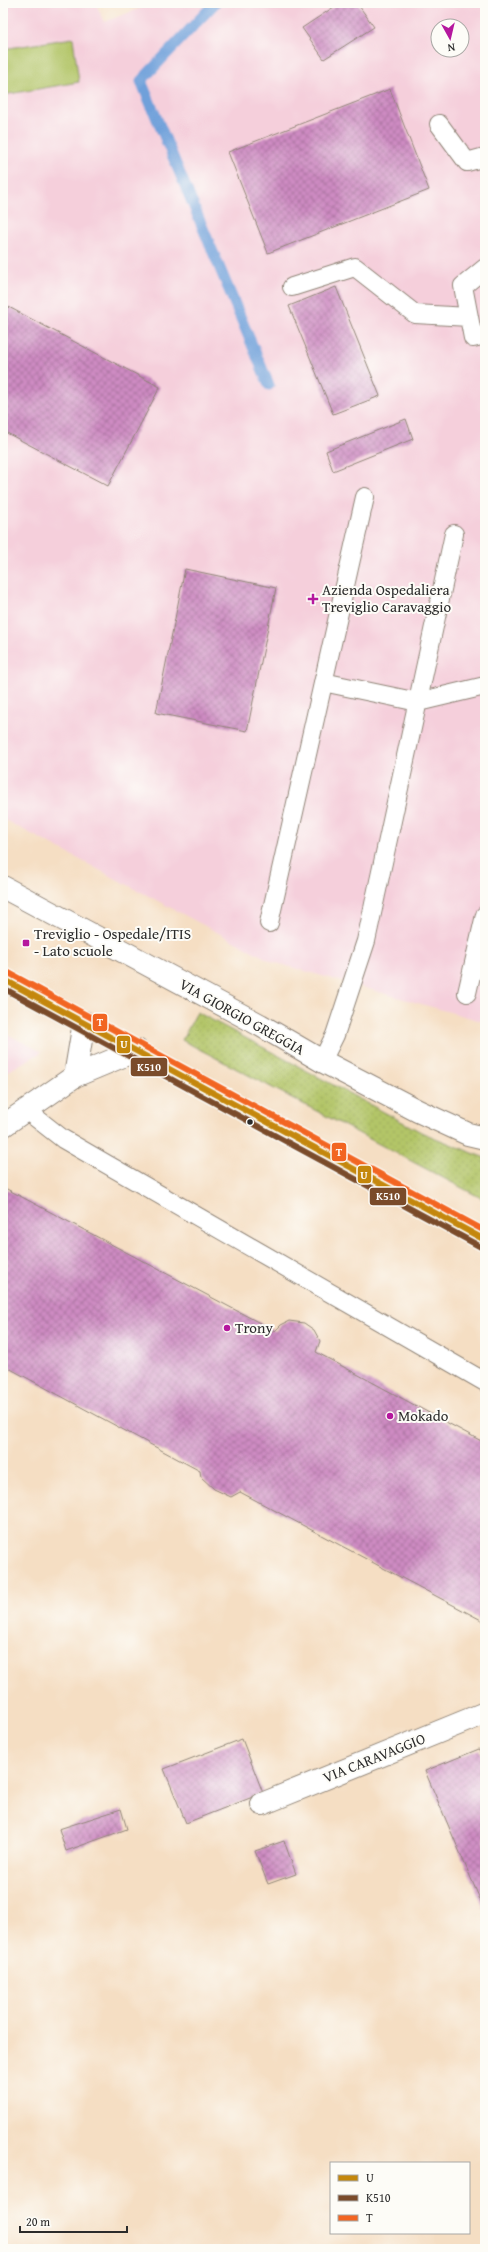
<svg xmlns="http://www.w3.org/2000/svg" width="488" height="2252" font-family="'Gentium Book Plus',serif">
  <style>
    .built { fill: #f5cfdb; fill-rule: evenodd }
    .grass { fill: url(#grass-dots); stroke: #6e784a }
    .pitch { fill: #b2c568; stroke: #6e784a }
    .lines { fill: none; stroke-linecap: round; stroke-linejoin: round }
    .stream { stroke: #70a0da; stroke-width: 11 }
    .building { fill: url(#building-cross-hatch) }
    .service-casing { stroke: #908477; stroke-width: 20 }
    .minor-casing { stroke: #908477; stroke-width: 24 }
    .primary-casing { stroke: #908477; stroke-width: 24 }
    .service { stroke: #fff; stroke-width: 18 }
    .minor { stroke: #fff; stroke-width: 22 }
    .primary { stroke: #febc70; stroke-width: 22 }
    .bus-1-casing { stroke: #fdfcf7; stroke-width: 9 }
    .bus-2-casing { stroke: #fdfcf7; stroke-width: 9 }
    .bus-3-casing { stroke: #fdfcf7; stroke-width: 9 }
    .bus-1 { stroke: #c4870b; stroke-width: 6 }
    .bus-2 { stroke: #7a4b2a; stroke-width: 6 }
    .bus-3 { stroke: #f26522; stroke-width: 6 }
    .poi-dot { fill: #b5179e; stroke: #fdfcf7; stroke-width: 1.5 }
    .bus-dot { fill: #2b2b2b; stroke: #fdfcf7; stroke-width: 1.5 }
    .labels { text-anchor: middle; stroke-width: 4; stroke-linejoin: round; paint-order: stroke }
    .poi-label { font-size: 15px; fill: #2b2b2b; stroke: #fdfcf7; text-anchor: start }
    .street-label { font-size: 15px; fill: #2b2b2b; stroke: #fdfcf7 }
    .line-badge { stroke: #fdfcf7; stroke-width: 1.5 }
    .badge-label { font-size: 11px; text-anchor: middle; font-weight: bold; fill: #fff }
  </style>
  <defs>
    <pattern id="grass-dots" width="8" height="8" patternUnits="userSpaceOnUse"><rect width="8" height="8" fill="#b2c568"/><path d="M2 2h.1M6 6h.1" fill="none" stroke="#99a95a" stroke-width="1.8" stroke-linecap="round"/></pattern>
    <pattern id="building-cross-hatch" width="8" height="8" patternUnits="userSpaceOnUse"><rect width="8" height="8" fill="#ce8bc2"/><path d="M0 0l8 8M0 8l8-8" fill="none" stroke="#a7729e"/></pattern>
  </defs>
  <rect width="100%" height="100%" fill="#fdfcf7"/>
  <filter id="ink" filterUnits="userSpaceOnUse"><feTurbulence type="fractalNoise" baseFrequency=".025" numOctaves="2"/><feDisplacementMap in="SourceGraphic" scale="8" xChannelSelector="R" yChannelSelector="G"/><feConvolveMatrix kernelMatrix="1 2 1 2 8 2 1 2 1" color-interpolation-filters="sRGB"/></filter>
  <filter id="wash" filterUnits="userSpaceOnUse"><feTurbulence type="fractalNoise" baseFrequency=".012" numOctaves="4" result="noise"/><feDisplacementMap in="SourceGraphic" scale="16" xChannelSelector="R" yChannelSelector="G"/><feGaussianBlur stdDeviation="0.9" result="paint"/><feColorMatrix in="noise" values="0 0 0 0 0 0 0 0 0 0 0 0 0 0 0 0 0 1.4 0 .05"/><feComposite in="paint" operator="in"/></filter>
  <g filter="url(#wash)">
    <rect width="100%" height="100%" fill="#f5dec3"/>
    <!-- built -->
    <path class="built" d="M 3,3 L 96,3 L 104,22 L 154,3 L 485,3 L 485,1022 L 273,962 L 3,819 ZM 438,26 L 462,26 L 462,50 L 438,50 Z
      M 3,1032 L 42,1052 L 3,1074 Z"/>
    <!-- grass -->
    <path class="grass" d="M 197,1012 L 423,1133 L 485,1158 L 485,1200 L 182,1040 Z"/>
    <!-- pitch -->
    <path class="pitch" d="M 73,38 L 79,82 L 3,95 L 3,49 Z"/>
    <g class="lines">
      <!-- stream -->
      <path class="stream" d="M 215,3 L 141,81 L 269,385"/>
    </g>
    <g id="blocks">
      <!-- building -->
      <path class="building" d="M 340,3 L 357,3 L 374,27 L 324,59 L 302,28 Z
        M 390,89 L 429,190 L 268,253 L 228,152 Z
        M 336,287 L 380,396 L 333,414 L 289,306 Z
        M 3,304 L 160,387 L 108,486 L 3,431 Z
        M 406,419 L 413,439 L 333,471 L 326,451 Z
        M 185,569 L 276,588 L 247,731 L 156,713 Z
        M 3,1187 L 275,1331 L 281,1325 L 289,1321 L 304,1323 L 314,1330 L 320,1341 L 316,1352 L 485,1443 L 485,1622 L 240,1492 L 231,1497 L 214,1489 L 201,1477 L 200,1471 L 3,1365 Z
        M 242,1739 L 263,1793 L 186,1823 L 164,1769 Z
        M 479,1749 L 485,1764 L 485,1911 L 425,1771 Z
        M 121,1809 L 127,1829 L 66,1851 L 59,1829 Z
        M 284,1841 L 296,1874 L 268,1884 L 255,1851 Z"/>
    </g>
  </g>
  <g filter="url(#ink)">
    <use href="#blocks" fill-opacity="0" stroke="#908477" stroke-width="1"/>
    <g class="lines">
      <!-- service casing -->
      <g class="service-casing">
        <path id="service" d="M 439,124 L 467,162 L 485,157
          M 485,268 L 463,286 L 473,338 L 485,335
          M 292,287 L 355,267 L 415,314 L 469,317
          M 323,682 L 418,702 L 485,686
          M 269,923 L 365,497
          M 467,993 L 485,915
          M 322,1061 L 335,1035 L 366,941 L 454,534
          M 26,1110 L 63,1139 L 485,1382"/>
      </g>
      <!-- minor casing -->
      <g class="minor-casing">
        <path id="minor" d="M 3,887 L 260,1025 L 322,1061 L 418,1111 L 468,1134 L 485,1138
          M 75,1076 L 84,1022
          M 3,1126 L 75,1076 L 137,1050
          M 262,1804 L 485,1713"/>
      </g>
      <!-- primary casing -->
      <g class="primary-casing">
        <path id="primary" d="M 3,979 L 485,1240"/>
      </g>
      <!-- service -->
      <use href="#service" class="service"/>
      <!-- minor -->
      <use href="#minor" class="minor"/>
      <!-- primary -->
      <use href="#primary" class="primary"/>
      <!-- bus-1 casing -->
      <g class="bus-1-casing">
        <path id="bus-1" d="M 3,979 L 485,1240"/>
      </g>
      <!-- bus-2 casing -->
      <g class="bus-2-casing">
        <path id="bus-2" d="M 3,988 L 481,1247"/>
      </g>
      <!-- bus-3 casing -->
      <g class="bus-3-casing">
        <path id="bus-3" d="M 7,972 L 485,1231"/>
      </g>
      <!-- bus-1 -->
      <use href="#bus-1" class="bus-1"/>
      <!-- bus-2 -->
      <use href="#bus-2" class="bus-2"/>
      <!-- bus-3 -->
      <use href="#bus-3" class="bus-3"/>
    </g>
  </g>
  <!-- markers -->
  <g class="poi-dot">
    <path d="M311 593h4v4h4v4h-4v4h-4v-4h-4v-4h4z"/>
    <rect x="22" y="939" width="8" height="8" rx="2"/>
    <circle cx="227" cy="1328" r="4"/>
    <circle cx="390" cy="1416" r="4"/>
  </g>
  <circle class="bus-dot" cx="250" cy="1122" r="3.5"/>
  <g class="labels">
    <!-- poi labels -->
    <g class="poi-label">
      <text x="322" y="595">Azienda Ospedaliera<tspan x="322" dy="17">Treviglio Caravaggio</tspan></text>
      <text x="34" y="939">Treviglio - Ospedale/ITIS<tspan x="34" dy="17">- Lato scuole</tspan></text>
      <text x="235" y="1333">Trony</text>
      <text x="398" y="1421">Mokado</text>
    </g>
    <!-- street labels -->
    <g class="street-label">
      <text transform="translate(242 1017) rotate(29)" y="5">VIA GIORGIO GREGGIA</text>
      <text transform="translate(374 1758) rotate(-22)" y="5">VIA CARAVAGGIO</text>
    </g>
  </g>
  <g class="line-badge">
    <rect x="92" y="1013" width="16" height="19" rx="4" fill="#f26522"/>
    <rect x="116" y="1035" width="15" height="19" rx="4" fill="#c4870b"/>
    <rect x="130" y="1057" width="38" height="20" rx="4" fill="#7a4b2a"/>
    <rect x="331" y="1142" width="16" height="20" rx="4" fill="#f26522"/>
    <rect x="357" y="1165" width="15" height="19" rx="4" fill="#c4870b"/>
    <rect x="369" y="1187" width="38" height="19" rx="4" fill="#7a4b2a"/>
  </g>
  <g class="badge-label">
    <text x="100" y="1026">T</text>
    <text x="124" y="1048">U</text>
    <text x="149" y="1071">K510</text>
    <text x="339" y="1156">T</text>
    <text x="364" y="1179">U</text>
    <text x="388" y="1200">K510</text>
  </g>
  <!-- margin -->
  <rect width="488" height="2252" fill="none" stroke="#fdfcf7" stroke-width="16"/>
  <!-- legend -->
  <rect x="330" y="2162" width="140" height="72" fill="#fdfcf7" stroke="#a9a8a5"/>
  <rect x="338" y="2175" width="20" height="6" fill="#c4870b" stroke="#a9a8a5"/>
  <text x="366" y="2182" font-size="12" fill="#2b2b2b">U</text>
  <rect x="338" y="2195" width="20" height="6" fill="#7a4b2a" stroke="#a9a8a5"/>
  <text x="366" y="2202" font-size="12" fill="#2b2b2b">K510</text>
  <rect x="338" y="2215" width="20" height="6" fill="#f26522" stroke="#a9a8a5"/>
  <text x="366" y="2222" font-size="12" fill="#2b2b2b">T</text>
  <!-- north arrow -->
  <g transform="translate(450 38) rotate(172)"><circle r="19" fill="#fdfcf7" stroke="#a9a8a5"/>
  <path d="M0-3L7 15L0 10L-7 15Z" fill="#b5179e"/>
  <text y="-6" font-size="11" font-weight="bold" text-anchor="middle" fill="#2b2b2b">N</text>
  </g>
  <!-- scale -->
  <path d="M20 2226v6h107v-6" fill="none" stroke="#2b2b2b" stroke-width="2"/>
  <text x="26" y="2226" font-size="12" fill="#2b2b2b" stroke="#fdfcf7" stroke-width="3" paint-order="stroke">20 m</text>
</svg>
